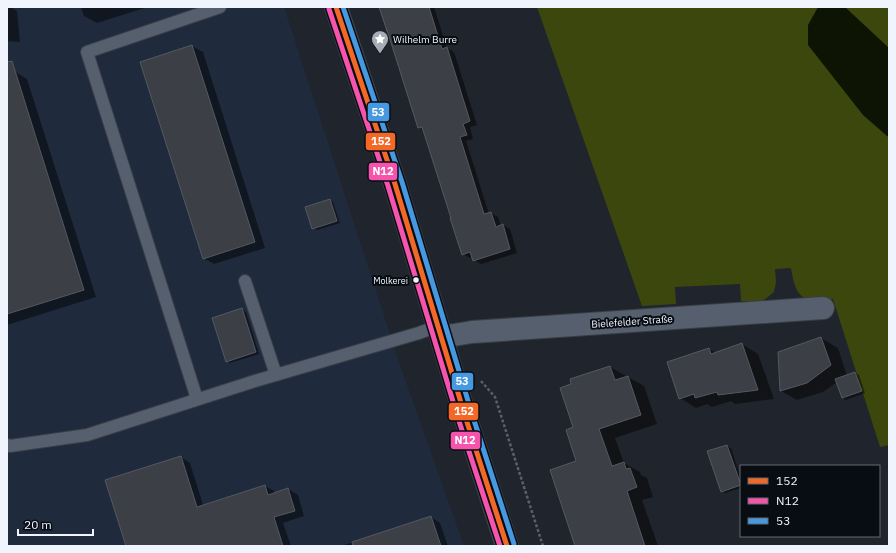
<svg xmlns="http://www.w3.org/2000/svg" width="896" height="553" font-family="'IBM Plex Sans',sans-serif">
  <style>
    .built { fill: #1f2b3d }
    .green { fill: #3c470d }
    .water { fill: #0e1404 }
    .shadow { fill: #0007 }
    .building { fill: #3c4046; stroke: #545860 }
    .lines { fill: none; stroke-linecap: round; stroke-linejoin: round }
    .service-casing { stroke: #3a3e44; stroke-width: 14 }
    .minor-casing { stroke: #3a3e44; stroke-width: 24 }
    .tertiary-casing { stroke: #3a3e44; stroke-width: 24 }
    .path { stroke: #596069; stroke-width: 2.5; stroke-dasharray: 3 2; stroke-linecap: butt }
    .service { stroke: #555f6d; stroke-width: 12 }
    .minor { stroke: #555f6d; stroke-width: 22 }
    .tertiary { stroke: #555f6d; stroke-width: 22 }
    .bus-1-casing { stroke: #080c13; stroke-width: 8 }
    .bus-2-casing { stroke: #080c13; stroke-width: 8 }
    .bus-3-casing { stroke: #080c13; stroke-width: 8 }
    .bus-1 { stroke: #f36827; stroke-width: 5 }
    .bus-2 { stroke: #f653ac; stroke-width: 5 }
    .bus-3 { stroke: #4699e1; stroke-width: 5 }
    .bus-dot { fill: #f0f5fd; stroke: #080c13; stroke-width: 1.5 }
    .labels { text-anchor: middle; stroke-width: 4; stroke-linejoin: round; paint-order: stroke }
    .bus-label { font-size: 9px; fill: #f0f5fd; stroke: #080c13; text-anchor: end }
    .poi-label { font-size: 10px; fill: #f0f5fd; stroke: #080c13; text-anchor: start }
    .street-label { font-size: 10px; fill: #f0f5fd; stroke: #080c13 }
    .line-badge { stroke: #080c13; stroke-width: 1.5 }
    .badge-label { font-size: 11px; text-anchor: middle; font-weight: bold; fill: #fff }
  </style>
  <rect width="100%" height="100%" fill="#20242c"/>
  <!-- built -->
  <path class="built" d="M 7,7 L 284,7 L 400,365 L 464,546 L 7,546 Z"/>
  <!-- green -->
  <path class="green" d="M 537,7 L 889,7 L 889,445 L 880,447 L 833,299 C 827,299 814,301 808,299 C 795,296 793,279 791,268 L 775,269 L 776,282 L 774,292 L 763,301 L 741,301 L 740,284 L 675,287 L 676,304 L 642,306 Z"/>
  <!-- water -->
  <path class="water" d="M 818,7 L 845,7 L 889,48 L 889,137 L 887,136 L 863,115 L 808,45 L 808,25 Z"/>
  <!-- shadow -->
  <path class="shadow" d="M 7,7 L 10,7 L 17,11 L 20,42 L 7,41 Z
    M 81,7 L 148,7 L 97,23 L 84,16 Z
    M 380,7 L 434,7 L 447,48 L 454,52 L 477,125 L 470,127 L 473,139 L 466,141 L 489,214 L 491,213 L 498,217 L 501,226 L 503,225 L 510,229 L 517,253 L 481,264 L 474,260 L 473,257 L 470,258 L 463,254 L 424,130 L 419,127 Z
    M 192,46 L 203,52 L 265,248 L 214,264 L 203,258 Z
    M 14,71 L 27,79 L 96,297 L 7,325 L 7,74 Z
    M 329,200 L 333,202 L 340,223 L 317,230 L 313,228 Z
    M 242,309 L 246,312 L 259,354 L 230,363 L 227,361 Z
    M 821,338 L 838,348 L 847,376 L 855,373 L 859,375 L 865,393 L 846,400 L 843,398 L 837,382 L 823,392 L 797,400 L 781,391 L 779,353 Z
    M 742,344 L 758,354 L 774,399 L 735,404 L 731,401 L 712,407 L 707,404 L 696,408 L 680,398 L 709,349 L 716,353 Z
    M 610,367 L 626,376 L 626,377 L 628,377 L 644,386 L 657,424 L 615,438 L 624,463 L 640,472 L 641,475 L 647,478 L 653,497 L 642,500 L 658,546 L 578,546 L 578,461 L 574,428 L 573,385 Z
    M 727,446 L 731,448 L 741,479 L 741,488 L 725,493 L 722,491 Z
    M 181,457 L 190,463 L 203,505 L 265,486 L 274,491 L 275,494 L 288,489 L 298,495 L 304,516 L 283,523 L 291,546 L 127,546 Z
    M 431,517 L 440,523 L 448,546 L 341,546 Z"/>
  <!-- building -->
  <path class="building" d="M 379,7 L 429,7 L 442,49 L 447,47 L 470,121 L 463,124 L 467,135 L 460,137 L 484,214 L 491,212 L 496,227 L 503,224 L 510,249 L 473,261 L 470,252 L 462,255 L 450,218 L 451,218 L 422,127 L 418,128 L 387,30 L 387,31 Z
    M 192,45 L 255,242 L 203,259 L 140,62 Z
    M 12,61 L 84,290 L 7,314 L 7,62 Z
    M 330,199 L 337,221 L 312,229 L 305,207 Z
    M 242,308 L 256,352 L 226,362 L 212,318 Z
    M 821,337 L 831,365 L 807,383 L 780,391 L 778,352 Z
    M 742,343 L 758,390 L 718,395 L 717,392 L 695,398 L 694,394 L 679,399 L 667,362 L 709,348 L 711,354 Z
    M 610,366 L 615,380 L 628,376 L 641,415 L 599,429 L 612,466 L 624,462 L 626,469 L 630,468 L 637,487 L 627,491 L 645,546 L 575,546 L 550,470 L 576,461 L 566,430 L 573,427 L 560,388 L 571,384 L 570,379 Z
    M 855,372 L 862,391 L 842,398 L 835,379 Z
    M 727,445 L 741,485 L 721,492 L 707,451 Z
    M 181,456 L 197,507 L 265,485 L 268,495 L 288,488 L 295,511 L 274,517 L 283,546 L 126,546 L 105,480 Z
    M 431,516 L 441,546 L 353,546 L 352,542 Z"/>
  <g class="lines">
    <!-- service casing -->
    <g class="service-casing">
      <path id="service" d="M 245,281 L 276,375
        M 197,399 L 87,52 L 220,7
        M 7,445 L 10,446 L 87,435 L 255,381 L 419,333 L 438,326"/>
    </g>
    <!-- minor casing -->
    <g class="minor-casing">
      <path id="minor" d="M 442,337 L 472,332 L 823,308"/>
    </g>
    <!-- tertiary casing -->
    <g class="tertiary-casing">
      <path id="tertiary" d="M 336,7 L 395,184 L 465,416 L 507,546"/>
    </g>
    <!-- path -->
    <path class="path" d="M 481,381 L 495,397 L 543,546"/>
    <!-- service -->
    <use href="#service" class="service"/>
    <!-- minor -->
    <use href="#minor" class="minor"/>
    <!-- tertiary -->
    <use href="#tertiary" class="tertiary"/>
    <!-- bus-1 casing -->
    <g class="bus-1-casing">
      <path id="bus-1" d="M 336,7 L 395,184 L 465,416 L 507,546"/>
    </g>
    <!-- bus-2 casing -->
    <g class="bus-2-casing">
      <path id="bus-2" d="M 329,9 L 388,186 L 458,418 L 500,546"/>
    </g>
    <!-- bus-3 casing -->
    <g class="bus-3-casing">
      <path id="bus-3" d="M 343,7 L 402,182 L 472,414 L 514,544"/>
    </g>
    <!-- bus-1 -->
    <use href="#bus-1" class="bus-1"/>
    <!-- bus-2 -->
    <use href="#bus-2" class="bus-2"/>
    <!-- bus-3 -->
    <use href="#bus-3" class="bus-3"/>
  </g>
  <!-- icons -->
  <defs>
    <g id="sight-pin" transform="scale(0.9)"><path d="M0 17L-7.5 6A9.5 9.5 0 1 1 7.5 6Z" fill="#a7acb4" stroke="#080c13"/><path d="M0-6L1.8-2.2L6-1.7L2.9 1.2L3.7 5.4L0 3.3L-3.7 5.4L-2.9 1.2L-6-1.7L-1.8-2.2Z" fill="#fff"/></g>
  </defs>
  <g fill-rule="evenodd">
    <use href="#sight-pin" x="380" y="39"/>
  </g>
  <!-- markers -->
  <circle class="bus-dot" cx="416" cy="280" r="3.5"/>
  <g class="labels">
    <!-- bus labels -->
    <g class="bus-label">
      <text x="408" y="284">Molkerei</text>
    </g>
    <!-- poi labels -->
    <g class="poi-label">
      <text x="393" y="43">Wilhelm Burre</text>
    </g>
    <!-- street labels -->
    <g class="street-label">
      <text transform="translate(632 321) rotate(-4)" y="4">Bielefelder Straße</text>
    </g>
  </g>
  <g class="line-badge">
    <rect x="367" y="102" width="23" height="20" rx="4" fill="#4699e1"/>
    <rect x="365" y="132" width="31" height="19" rx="4" fill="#f36827"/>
    <rect x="368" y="162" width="30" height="19" rx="4" fill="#f653ac"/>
    <rect x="451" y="372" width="23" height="19" rx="4" fill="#4699e1"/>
    <rect x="448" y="402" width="31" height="19" rx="4" fill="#f36827"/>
    <rect x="450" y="431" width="31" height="19" rx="4" fill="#f653ac"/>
  </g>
  <g class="badge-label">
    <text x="378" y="116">53</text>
    <text x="381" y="145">152</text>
    <text x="383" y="175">N12</text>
    <text x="462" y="385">53</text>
    <text x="464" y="415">152</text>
    <text x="465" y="444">N12</text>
  </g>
  <!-- border -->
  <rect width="896" height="553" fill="none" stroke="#f0f5fd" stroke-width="16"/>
  <!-- legend -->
  <rect x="740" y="465" width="140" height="72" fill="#080c13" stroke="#656971"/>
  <rect x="748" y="478" width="20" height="6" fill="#f36827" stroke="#656971"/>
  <text x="776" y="485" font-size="12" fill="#f0f5fd">152</text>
  <rect x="748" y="498" width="20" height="6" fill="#f653ac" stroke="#656971"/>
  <text x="776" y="505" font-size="12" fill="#f0f5fd">N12</text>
  <rect x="748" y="518" width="20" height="6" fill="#4699e1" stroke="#656971"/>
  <text x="776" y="525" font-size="12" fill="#f0f5fd">53</text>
  <!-- scale -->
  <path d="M18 529v6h75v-6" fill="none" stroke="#f0f5fd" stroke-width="2"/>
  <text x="24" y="529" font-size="12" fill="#f0f5fd" stroke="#080c13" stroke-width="3" paint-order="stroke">20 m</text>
</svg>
